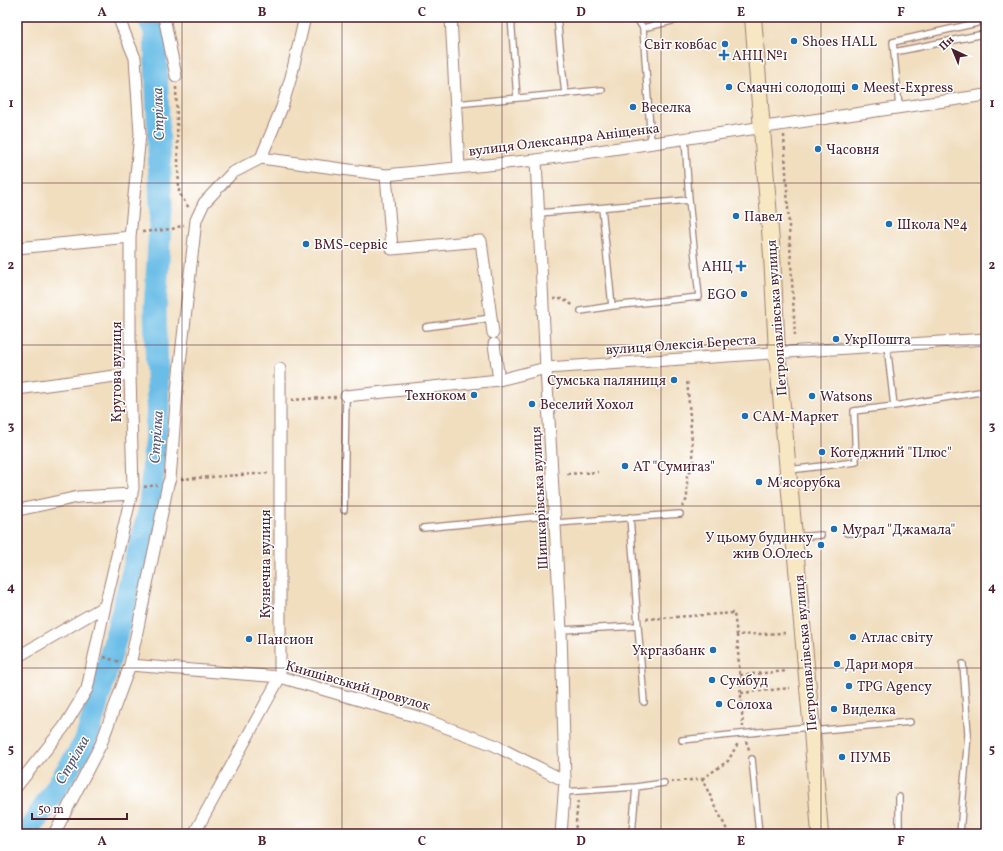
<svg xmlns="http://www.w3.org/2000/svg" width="1003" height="851" font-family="Vollkorn,serif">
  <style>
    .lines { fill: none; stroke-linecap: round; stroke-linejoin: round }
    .river { stroke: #6bbde7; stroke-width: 23 }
    .service-casing { stroke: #9e7e75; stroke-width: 8 }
    .minor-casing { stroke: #9e7e75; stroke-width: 13 }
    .secondary-casing { stroke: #9e7e75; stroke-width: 18 }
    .path { stroke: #9e7e75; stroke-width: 2.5; stroke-dasharray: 3 3; stroke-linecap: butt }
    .service { stroke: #fff; stroke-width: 5.5 }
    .minor { stroke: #fff; stroke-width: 11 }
    .secondary { stroke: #f7e8c3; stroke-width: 16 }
    .grid { fill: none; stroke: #4a1f2b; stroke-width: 1; stroke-opacity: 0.55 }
    .poi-dot { fill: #1f6fb2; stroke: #fff; stroke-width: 1.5 }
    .labels { text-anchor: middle; stroke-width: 3; stroke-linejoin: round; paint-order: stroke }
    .poi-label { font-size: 14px; fill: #4a1f2b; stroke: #fff; text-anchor: start }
    .street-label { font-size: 14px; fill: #4a1f2b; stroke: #fff }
    .water-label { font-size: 15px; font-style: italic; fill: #56566d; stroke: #fff }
    .neatline { fill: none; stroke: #4a1f2b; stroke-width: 1.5 }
    .grid-label { font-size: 13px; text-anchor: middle; font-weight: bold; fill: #4a1f2b }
  </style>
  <rect width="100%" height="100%" fill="#fff"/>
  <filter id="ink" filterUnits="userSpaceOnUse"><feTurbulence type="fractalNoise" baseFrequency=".025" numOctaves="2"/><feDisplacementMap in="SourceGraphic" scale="8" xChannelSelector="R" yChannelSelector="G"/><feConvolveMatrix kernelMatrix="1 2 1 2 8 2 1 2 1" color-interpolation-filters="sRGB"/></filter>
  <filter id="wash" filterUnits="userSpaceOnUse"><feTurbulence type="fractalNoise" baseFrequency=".012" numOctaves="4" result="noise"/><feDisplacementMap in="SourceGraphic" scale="16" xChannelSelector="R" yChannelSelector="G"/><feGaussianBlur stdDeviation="0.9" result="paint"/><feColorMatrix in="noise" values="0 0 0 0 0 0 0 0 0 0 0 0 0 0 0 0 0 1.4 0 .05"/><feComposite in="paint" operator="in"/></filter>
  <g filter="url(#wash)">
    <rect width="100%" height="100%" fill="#f1debf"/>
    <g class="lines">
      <!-- river -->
      <path class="river" d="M 27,834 L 86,741 L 113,647 L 150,508 L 158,407 L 155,310 L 161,209 L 155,30 L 148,17"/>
    </g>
  </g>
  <g filter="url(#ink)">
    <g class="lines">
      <!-- service casing -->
      <g class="service-casing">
        <path id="service" d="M 511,17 L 517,98
          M 557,17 L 565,94
          M 636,17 L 643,28
          M 894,52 L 979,35
          M 456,104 L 602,90
          M 899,107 L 893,42 L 977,23
          M 651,143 L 643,28 L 680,19 L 680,17
          M 602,208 L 612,306
          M 539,213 L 689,200 L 685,138
          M 581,311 L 612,306 L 699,297 L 689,200
          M 426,327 L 491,318
          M 887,345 L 894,406
          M 789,470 L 856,462 L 854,411 L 894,406 L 986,391
          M 344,510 L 346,396
          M 556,523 L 680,514
          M 423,528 L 555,515
          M 847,533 L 862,533
          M 796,537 L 821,535
          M 638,626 L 644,702
          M 561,630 L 638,626 L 630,517
          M 812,731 L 910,722
          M 682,740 L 809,727
          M 752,759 L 759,834
          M 564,792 L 636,787 L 664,783
          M 899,797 L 899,834
          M 632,834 L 636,787
          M 960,834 L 968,734 L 963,664"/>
      </g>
      <!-- minor casing -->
      <g class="minor-casing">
        <path id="minor" d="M 164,17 L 176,76
          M 451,17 L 459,168
          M 261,158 L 282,107 L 291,77 L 305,17
          M 536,160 L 546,368 L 561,630 L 565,781 L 561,834
          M 386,175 L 392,249 L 481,241 L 493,333
          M 17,248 L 130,237
          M 494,344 L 499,380
          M 17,389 L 130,374
          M 346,396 L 499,380 L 546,368 L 986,339
          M 23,509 L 78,497 L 132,494
          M 17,657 L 105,606 L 133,488 L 130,374 L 130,237 L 140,134 L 135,58 L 118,17
          M 130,665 L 280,677 L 418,717 L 494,745 L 565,781
          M 17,786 L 64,727 L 87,689 L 105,606
          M 54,834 L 101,744 L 130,665 L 168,484 L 170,479 L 177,391 L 196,220 L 204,203 L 232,173 L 261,158 L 386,175 L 536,160 L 986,95
          M 194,834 L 280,677 L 280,369"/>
      </g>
      <!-- secondary casing -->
      <g class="secondary-casing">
        <path id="secondary" d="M 753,17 L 772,255 L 777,352 L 812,731 L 820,834"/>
      </g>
      <!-- path -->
      <path class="path" d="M 176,87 L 179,193 L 189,208
        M 784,135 L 795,335
        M 142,232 L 172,229 L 184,225
        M 553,299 L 563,299 L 574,306
        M 291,400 L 336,397
        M 764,415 L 770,413
        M 567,474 L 598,472
        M 181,479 L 270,473
        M 144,487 L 157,485
        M 682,507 L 687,499 L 687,476 L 694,467 L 687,379
        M 646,619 L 734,613 L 737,635 L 785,633
        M 737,635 L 743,727
        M 104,657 L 120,662
        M 740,675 L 788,671
        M 741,693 L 790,688
        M 746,741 L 750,752
        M 702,779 L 728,761 L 738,743
        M 671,782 L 702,779 L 729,834
        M 575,834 L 578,799"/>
      <!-- service -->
      <use href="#service" class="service"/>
      <!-- minor -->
      <use href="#minor" class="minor"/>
      <!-- secondary -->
      <use href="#secondary" class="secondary"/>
    </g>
  </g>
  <!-- grid -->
  <path class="grid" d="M 182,17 L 182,834M 342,17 L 342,834M 502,17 L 502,834M 661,17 L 661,834M 821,17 L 821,834M 17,183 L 986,183M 17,345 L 986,345M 17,506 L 986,506M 17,668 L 986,668"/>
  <!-- markers -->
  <g class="poi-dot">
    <circle cx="794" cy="41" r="4"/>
    <circle cx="725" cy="44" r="4"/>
    <path d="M722 49h4v4h4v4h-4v4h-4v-4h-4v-4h4z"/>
    <circle cx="729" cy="87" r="4"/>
    <circle cx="855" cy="87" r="4"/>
    <circle cx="633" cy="107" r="4"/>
    <circle cx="818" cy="149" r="4"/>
    <circle cx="736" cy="216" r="4"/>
    <circle cx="889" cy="224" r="4"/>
    <circle cx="306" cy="244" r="4"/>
    <path d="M739 260h4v4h4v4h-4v4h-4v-4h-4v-4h4z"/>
    <circle cx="744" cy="294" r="4"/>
    <circle cx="836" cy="339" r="4"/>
    <circle cx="674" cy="380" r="4"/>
    <circle cx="474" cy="395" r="4"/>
    <circle cx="812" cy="396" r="4"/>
    <circle cx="532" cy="404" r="4"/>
    <circle cx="745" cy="416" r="4"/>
    <circle cx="822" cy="452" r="4"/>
    <circle cx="625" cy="466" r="4"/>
    <circle cx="759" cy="482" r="4"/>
    <circle cx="834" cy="529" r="4"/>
    <circle cx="821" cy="545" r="4"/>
    <circle cx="853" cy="637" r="4"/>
    <circle cx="249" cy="639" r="4"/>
    <circle cx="713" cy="650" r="4"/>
    <circle cx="837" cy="664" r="4"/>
    <circle cx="712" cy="680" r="4"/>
    <circle cx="849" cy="686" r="4"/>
    <circle cx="719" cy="704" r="4"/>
    <circle cx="834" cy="709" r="4"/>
    <circle cx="842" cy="757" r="4"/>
  </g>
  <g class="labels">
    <!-- poi labels -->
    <g class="poi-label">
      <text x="802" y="46">Shoes HALL</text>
      <text x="717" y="49" text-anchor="end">Світ ковбас</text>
      <text x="732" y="60">АНЦ №1</text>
      <text x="737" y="92">Смачні солодощі</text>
      <text x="863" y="92">Meest-Express</text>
      <text x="641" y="112">Веселка</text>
      <text x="826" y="154">Часовня</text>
      <text x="744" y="221">Павел</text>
      <text x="897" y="229">Школа №4</text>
      <text x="314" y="249">BMS-сервіс</text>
      <text x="733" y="271" text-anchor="end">АНЦ</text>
      <text x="736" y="299" text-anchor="end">EGO</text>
      <text x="844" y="344">УкрПошта</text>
      <text x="666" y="385" text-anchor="end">Сумська паляниця</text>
      <text x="466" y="400" text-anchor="end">Техноком</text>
      <text x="820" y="401">Watsons</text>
      <text x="540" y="409">Веселий Хохол</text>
      <text x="753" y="421">САМ-Маркет</text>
      <text x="830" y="457">Котеджний "Плюс"</text>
      <text x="633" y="471">АТ "Сумигаз"</text>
      <text x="767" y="487">М'ясорубка</text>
      <text x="842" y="534">Мурал "Джамала"</text>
      <text x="813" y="542" text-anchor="end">У цьому будинку<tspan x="813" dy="16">жив О.Олесь</tspan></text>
      <text x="861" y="642">Атлас світу</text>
      <text x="257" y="644">Пансион</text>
      <text x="705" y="655" text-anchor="end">Укргазбанк</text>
      <text x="845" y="669">Дари моря</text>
      <text x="720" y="685">Сумбуд</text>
      <text x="857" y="691">TPG Agency</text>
      <text x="727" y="709">Солоха</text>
      <text x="842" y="714">Виделка</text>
      <text x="850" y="762">ПУМБ</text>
    </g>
    <!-- street labels -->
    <g class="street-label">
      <text transform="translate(564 139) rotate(-7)" y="5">вулиця Олександра Аніщенка</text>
      <text transform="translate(776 318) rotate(-94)" y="5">Петропавлівська вулиця</text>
      <text transform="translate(681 344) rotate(-4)" y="5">вулиця Олексія Береста</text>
      <text transform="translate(116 372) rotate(-90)" y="5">Кругова вулиця</text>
      <text transform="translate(539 498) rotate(-93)" y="5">Шишкарівська вулиця</text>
      <text transform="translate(265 564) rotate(-90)" y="5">Кузнечна вулиця</text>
      <text transform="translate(805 653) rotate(-95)" y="5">Петропавлівська вулиця</text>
      <text transform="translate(358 685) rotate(16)" y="5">Книшівський провулок</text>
    </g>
    <!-- water labels -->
    <g class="water-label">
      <text transform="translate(158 114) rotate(-92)" y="5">Стрілка</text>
      <text transform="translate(156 437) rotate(-86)" y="5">Стрілка</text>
      <text transform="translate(72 760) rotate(-60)" y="5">Стрілка</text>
    </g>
  </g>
  <!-- margin -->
  <rect width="1003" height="851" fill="none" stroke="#fff" stroke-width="44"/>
  <!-- north arrow -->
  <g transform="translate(953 50) rotate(316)" stroke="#ffffff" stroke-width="3" paint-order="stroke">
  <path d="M0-3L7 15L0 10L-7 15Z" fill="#4a1f2b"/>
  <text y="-6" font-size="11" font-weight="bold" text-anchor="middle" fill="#4a1f2b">Пн</text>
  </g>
  <!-- scale -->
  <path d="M32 813v6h95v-6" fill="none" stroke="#4a1f2b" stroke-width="2"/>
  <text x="38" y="813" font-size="12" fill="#4a1f2b" stroke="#ffffff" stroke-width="3" paint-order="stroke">50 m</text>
  <rect x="22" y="22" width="959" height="807" class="neatline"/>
  <g class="grid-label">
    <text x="102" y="16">A</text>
    <text x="262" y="16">B</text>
    <text x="422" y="16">C</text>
    <text x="581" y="16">D</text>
    <text x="741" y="16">E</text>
    <text x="901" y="16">F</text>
    <text x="11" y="107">1</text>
    <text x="992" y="107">1</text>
    <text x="11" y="269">2</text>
    <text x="992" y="269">2</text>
    <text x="11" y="430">3</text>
    <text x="992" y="430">3</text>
    <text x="11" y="591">4</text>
    <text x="992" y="591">4</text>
    <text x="11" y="753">5</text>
    <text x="992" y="753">5</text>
    <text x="102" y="845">A</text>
    <text x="262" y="845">B</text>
    <text x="422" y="845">C</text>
    <text x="581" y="845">D</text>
    <text x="741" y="845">E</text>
    <text x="901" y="845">F</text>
  </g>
</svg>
